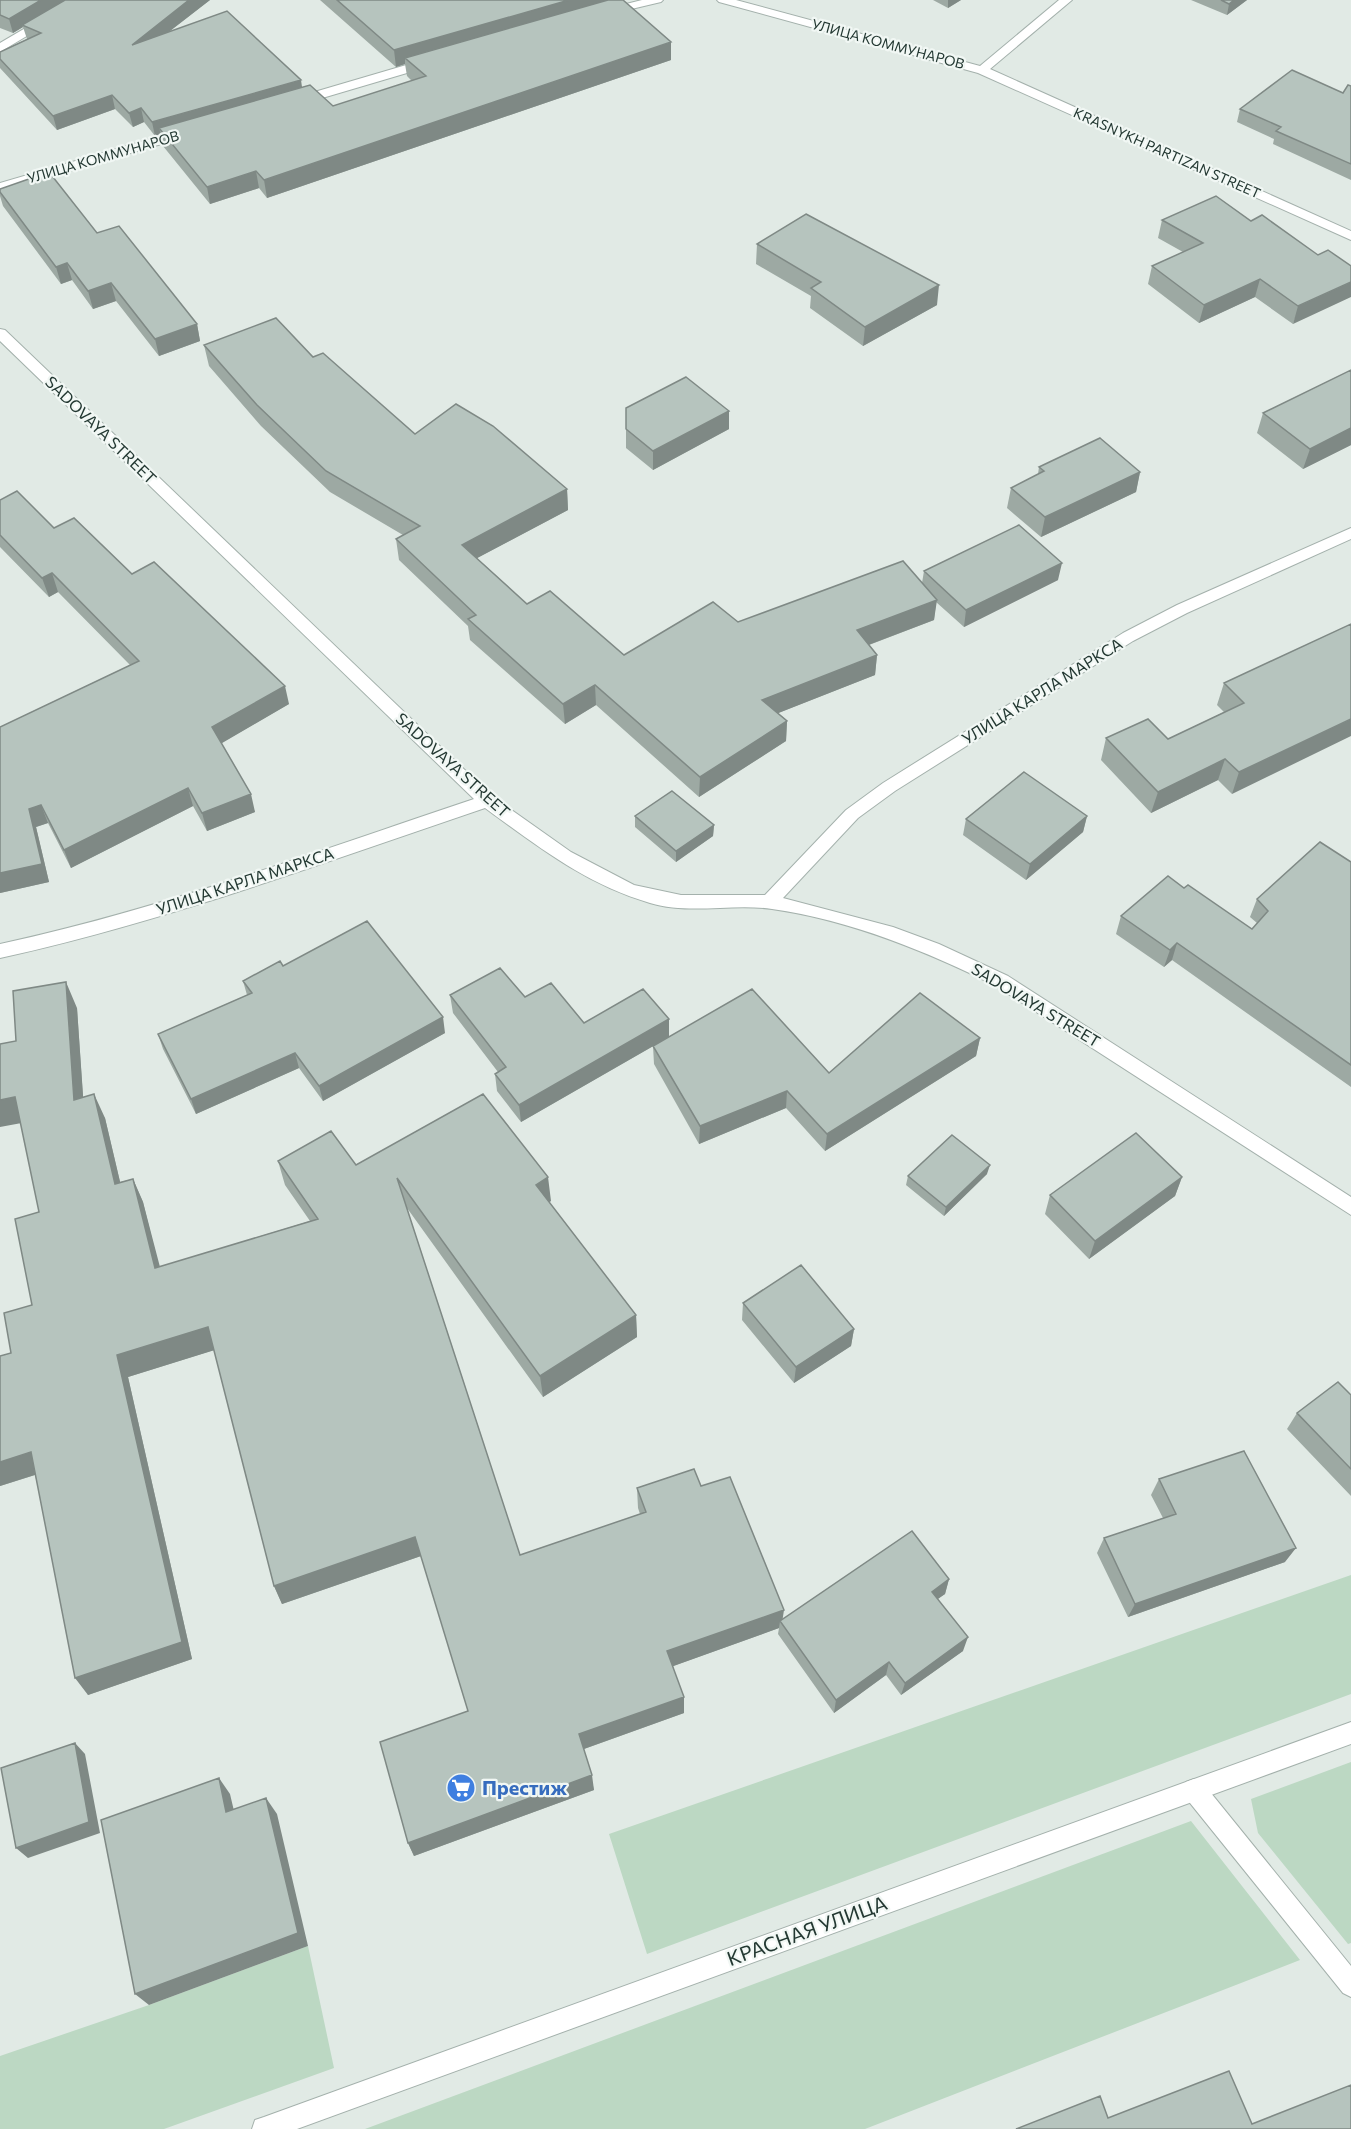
<svg xmlns="http://www.w3.org/2000/svg" width="1351" height="2129" font-family="Commissioner,sans-serif">
  <style>
    .green { fill: #bcd8c3 }
    .lines { fill: none; stroke-linecap: round; stroke-linejoin: round }
    .minor-casing { stroke: #a4b1ac; stroke-width: 2 }
    .tertiary-casing { stroke: #a4b1ac; stroke-width: 2 }
    .minor { fill: #fff; fill-rule: evenodd }
    .tertiary { fill: #fff; fill-rule: evenodd }
    .wall { fill: #9da9a3 }
    .shaded-wall { fill: #7f8985 }
    .building { fill: #b6c4be; stroke: #7f8985; stroke-width: 1.5 }
    .labels { text-anchor: middle; stroke-width: 4.5; stroke-linejoin: round; paint-order: stroke }
    .far-street-label { font-size: 14px; fill: #233832; stroke: #f1f7f4 }
    .street-label { font-size: 16px; fill: #233832; stroke: #f1f7f4 }
    .near-shop-label { font-size: 20px; font-weight: bold; fill: #366cbe; stroke: #f1f7f4; text-anchor: start }
    .near-street-label { font-size: 20px; fill: #233832; stroke: #f1f7f4 }
  </style>
  <rect width="100%" height="100%" fill="#e1eae5"/>
  <!-- green -->
  <path class="green" d="M 1351,1575 L 1351,1694 L 647,1954 L 609,1834 Z
    M 1351,1762 L 1351,1943 L 1348,1944 L 1258,1833 L 1251,1799 Z
    M 1191,1821 L 1300,1960 L 865,2129 L 365,2129 Z
    M 308,1946 L 334,2068 L 164,2129 L 0,2129 L 0,2056 L 149,2005 Z"/>
  <g class="lines">
    <!-- minor casing -->
    <g class="minor-casing">
      <path id="minor" d="M 73,0 L 87,0 L 0,52 L 0,43 Z
        M 642,0 L 663,0 L 661,2 L 606,15 L 600,12 L 602,10 Z
        M 717,0 L 736,0 L 980,66 L 1059,0 L 1072,0 L 990,69 L 1351,231 L 1351,240 L 978,73 L 719,2 Z
        M 430,58 L 434,59 L 434,65 L 302,104 L 298,105 L 292,101 L 294,98 Z
        M 185,129 L 189,130 L 191,133 L 189,136 L 0,191 L 0,183 Z
        M 0,329 L 5,330 L 493,797 L 571,852 L 634,885 L 681,895 L 765,895 L 846,810 L 883,783 L 1123,633 L 1177,605 L 1351,528 L 1351,539 L 1187,613 L 1133,641 L 895,791 L 858,818 L 783,898 L 893,927 L 939,944 L 1008,976 L 1351,1197 L 1351,1215 L 996,986 C 926,951 850,920 772,909 C 732,903 690,915 650,903 C 587,885 537,846 485,808 C 325,862 165,922 0,958 L 0,944 C 162,909 318,851 474,799 L 0,341 Z
        M 1194,1779 L 1202,1782 L 1351,1966 L 1351,1997 L 1343,1993 L 1186,1798 L 1183,1790 L 1186,1782 Z"/>
    </g>
    <!-- tertiary casing -->
    <g class="tertiary-casing">
      <path id="tertiary" d="M 1351,1722 L 1351,1744 L 297,2129 L 252,2129 L 255,2120 L 264,2117 Z"/>
    </g>
    <!-- minor -->
    <use href="#minor" class="minor"/>
    <!-- tertiary -->
    <use href="#tertiary" class="tertiary"/>
  </g>
  <!-- wall -->
  <path class="wall" d="M 0,0 L 210,0 L 170,31 L 302,87 L 333,106 L 412,81 L 407,76 L 405,64 L 396,67 L 320,0 L 623,0 L 671,60 L 267,198 L 259,188 L 210,204 L 163,146 L 161,134 L 155,136 L 144,122 L 133,127 L 115,109 L 57,130 L 0,68 L 0,52 L 27,39 L 23,27 L 13,33 L 0,28 Z
    M 933,0 L 961,0 L 948,8 Z
    M 1191,0 L 1247,0 L 1227,15 Z
    M 1351,86 L 1351,180 L 1273,144 L 1274,139 L 1237,122 L 1240,109 L 1343,93 Z
    M 0,189 L 97,233 L 197,324 L 200,341 L 159,356 L 116,301 L 93,309 L 72,280 L 61,284 L 3,206 L 0,196 Z
    M 1162,220 L 1251,221 L 1318,255 L 1293,324 L 1255,297 L 1199,323 L 1148,284 L 1152,266 L 1183,252 L 1158,238 Z
    M 757,244 L 937,305 L 863,346 L 810,308 L 811,296 L 756,264 Z
    M 204,345 L 313,357 L 415,434 L 567,489 L 568,510 L 477,558 L 527,604 L 624,655 L 738,622 L 922,583 L 924,571 L 1058,580 L 964,627 L 936,602 L 934,620 L 869,645 L 877,655 L 875,675 L 778,713 L 787,721 L 786,741 L 699,797 L 596,705 L 565,724 L 470,640 L 468,626 L 399,560 L 396,539 L 403,535 L 330,492 L 261,426 L 209,366 Z
    M 1351,370 L 1351,445 L 1303,469 L 1257,433 L 1263,413 Z
    M 626,408 L 729,429 L 653,470 L 626,448 Z
    M 1039,467 L 1140,472 L 1136,492 L 1041,537 L 1007,508 L 1011,488 L 1038,474 Z
    M 0,500 L 54,528 L 132,574 L 289,704 L 221,743 L 255,812 L 207,831 L 193,806 L 71,868 L 48,823 L 36,827 L 49,882 L 0,893 L 0,727 L 130,665 L 58,592 L 49,597 L 0,547 Z
    M 1351,624 L 1232,794 L 1218,780 L 1151,813 L 1101,760 L 1106,738 L 1168,739 L 1224,712 L 1217,705 L 1224,683 Z
    M 635,816 L 714,825 L 713,836 L 676,862 L 635,827 Z
    M 1087,816 L 1083,832 L 1026,880 L 963,835 L 966,819 Z
    M 1351,862 L 1351,1087 L 1172,960 L 1164,967 L 1116,934 L 1121,916 L 1184,888 L 1252,929 L 1257,923 L 1250,917 L 1257,899 Z
    M 283,966 L 445,1033 L 323,1101 L 299,1068 L 196,1114 L 163,1049 L 158,1034 L 247,995 L 243,981 Z
    M 450,995 L 525,997 L 584,1023 L 669,1019 L 669,1037 L 521,1122 L 497,1091 L 495,1074 L 498,1072 L 453,1013 Z
    M 77,1008 L 83,1097 L 105,1118 L 120,1182 L 133,1179 L 143,1202 L 159,1267 L 310,1221 L 285,1185 L 278,1161 L 356,1165 L 551,1201 L 549,1202 L 636,1315 L 637,1337 L 543,1397 L 407,1208 L 520,1555 L 640,1514 L 638,1508 L 637,1488 L 701,1486 L 782,1619 L 949,1579 L 945,1594 L 937,1599 L 963,1651 L 901,1695 L 886,1675 L 834,1713 L 778,1634 L 779,1628 L 673,1666 L 684,1713 L 584,1749 L 594,1790 L 414,1856 L 408,1843 L 468,1711 L 421,1556 L 282,1604 L 274,1586 L 214,1350 L 128,1377 L 192,1659 L 88,1695 L 35,1475 L 0,1486 L 0,1356 L 11,1353 L 32,1305 L 39,1212 L 16,1041 Z
    M 980,1038 L 976,1056 L 825,1151 L 786,1108 L 699,1144 L 654,1064 L 653,1046 L 829,1073 Z
    M 987,1174 L 944,1216 L 906,1185 L 908,1176 Z
    M 1182,1177 L 1175,1196 L 1089,1259 L 1045,1214 L 1050,1195 Z
    M 743,1303 L 854,1329 L 851,1346 L 794,1383 L 742,1320 Z
    M 1351,1395 L 1351,1496 L 1287,1429 L 1297,1413 Z
    M 1159,1479 L 1285,1562 L 1128,1617 L 1097,1553 L 1104,1538 L 1163,1518 L 1151,1495 Z"/>
  <!-- shaded-wall -->
  <path class="shaded-wall" d="M 41,0 L 69,0 L 22,25 L 23,27 L 13,33 L 9,19 Z
    M 189,0 L 210,0 L 135,58 L 132,45 Z
    M 569,0 L 610,0 L 405,58 L 405,64 L 396,67 L 394,50 Z
    M 948,0 L 961,0 L 948,8 Z
    M 1234,0 L 1247,0 L 1227,15 L 1229,4 Z
    M 671,42 L 671,60 L 267,198 L 264,180 Z
    M 301,80 L 303,94 L 159,128 L 161,134 L 155,136 L 152,122 Z
    M 112,95 L 115,109 L 57,130 L 53,116 Z
    M 141,108 L 144,122 L 133,127 L 129,113 Z
    M 256,171 L 259,188 L 210,204 L 207,187 Z
    M 67,263 L 72,280 L 61,284 L 56,267 Z
    M 1260,279 L 1255,297 L 1199,323 L 1204,305 Z
    M 1351,282 L 1351,297 L 1293,324 L 1298,306 Z
    M 111,283 L 116,301 L 93,309 L 88,291 Z
    M 939,285 L 937,305 L 863,346 L 865,327 Z
    M 197,324 L 200,341 L 159,356 L 155,339 Z
    M 729,411 L 729,429 L 653,470 L 653,451 Z
    M 1351,428 L 1351,445 L 1303,469 L 1310,449 Z
    M 1140,472 L 1136,492 L 1041,537 L 1045,517 Z
    M 567,489 L 568,510 L 464,565 L 462,545 Z
    M 1062,563 L 1058,580 L 964,627 L 966,610 Z
    M 52,573 L 58,592 L 49,597 L 42,578 Z
    M 937,600 L 934,620 L 855,650 L 857,630 Z
    M 877,655 L 875,675 L 761,720 L 762,700 Z
    M 595,685 L 596,705 L 565,724 L 563,704 Z
    M 285,686 L 289,704 L 217,746 L 212,727 Z
    M 1351,719 L 1351,736 L 1232,794 L 1239,772 Z
    M 787,721 L 786,741 L 699,797 L 700,777 Z
    M 1225,759 L 1218,780 L 1151,813 L 1158,792 Z
    M 188,788 L 193,806 L 71,868 L 64,850 Z
    M 251,794 L 255,812 L 207,831 L 202,813 Z
    M 41,805 L 48,823 L 36,827 L 49,882 L 0,893 L 0,873 L 29,809 Z
    M 1087,816 L 1083,832 L 1026,880 L 1030,864 Z
    M 714,825 L 713,836 L 676,862 L 676,851 Z
    M 1177,943 L 1172,960 L 1164,967 L 1170,950 Z
    M 66,982 L 77,1008 L 85,1124 L 74,1100 Z
    M 443,1017 L 445,1033 L 323,1101 L 319,1086 Z
    M 669,1019 L 669,1037 L 521,1122 L 519,1105 Z
    M 980,1038 L 976,1056 L 825,1151 L 827,1134 Z
    M 295,1053 L 299,1068 L 196,1114 L 191,1099 Z
    M 787,1091 L 786,1108 L 699,1144 L 700,1126 Z
    M 94,1094 L 105,1118 L 126,1207 L 115,1184 Z
    M 15,1097 L 27,1122 L 0,1127 L 0,1100 Z
    M 990,1165 L 987,1174 L 944,1216 L 946,1207 Z
    M 548,1177 L 551,1201 L 539,1208 L 536,1185 Z
    M 1182,1177 L 1175,1196 L 1089,1259 L 1095,1241 Z
    M 133,1179 L 143,1202 L 166,1290 L 155,1268 Z
    M 636,1315 L 637,1337 L 543,1397 L 540,1376 Z
    M 208,1327 L 218,1349 L 128,1377 L 192,1659 L 88,1695 L 75,1678 L 117,1355 Z
    M 854,1329 L 851,1346 L 794,1383 L 796,1367 Z
    M 31,1452 L 44,1472 L 0,1486 L 0,1462 Z
    M 415,1537 L 421,1556 L 282,1604 L 274,1586 Z
    M 1296,1548 L 1285,1562 L 1128,1617 L 1135,1604 Z
    M 949,1579 L 945,1594 L 928,1606 L 932,1592 Z
    M 784,1610 L 782,1623 L 780,1621 L 779,1628 L 668,1668 L 667,1651 Z
    M 968,1637 L 963,1651 L 901,1695 L 905,1683 Z
    M 889,1662 L 886,1675 L 834,1713 L 836,1700 Z
    M 684,1697 L 684,1713 L 581,1750 L 579,1734 Z
    M 75,1743 L 85,1754 L 100,1833 L 28,1858 L 16,1848 Z
    M 592,1775 L 594,1790 L 414,1856 L 408,1843 Z
    M 219,1778 L 230,1794 L 238,1828 L 226,1812 Z
    M 266,1798 L 277,1814 L 308,1946 L 149,2005 L 135,1994 Z"/>
  <!-- building -->
  <path class="building" d="M 0,0 L 41,0 L 9,19 L 0,15 Z
    M 65,0 L 189,0 L 132,45 L 227,11 L 301,80 L 152,122 L 141,108 L 129,113 L 112,95 L 53,116 L 0,59 L 0,52 L 41,33 L 22,25 Z
    M 337,0 L 569,0 L 394,50 Z
    M 608,0 L 623,0 L 671,42 L 264,180 L 256,171 L 207,187 L 159,128 L 310,85 L 333,106 L 426,76 L 405,58 Z
    M 1221,0 L 1234,0 L 1229,4 Z
    M 1292,70 L 1343,93 L 1348,85 L 1351,86 L 1351,164 L 1276,131 L 1281,127 L 1240,109 Z
    M 49,172 L 97,233 L 119,226 L 197,324 L 155,339 L 111,283 L 88,291 L 67,263 L 56,267 L 0,192 L 0,189 Z
    M 1216,196 L 1251,221 L 1262,215 L 1318,255 L 1328,250 L 1351,266 L 1351,282 L 1298,306 L 1260,279 L 1204,305 L 1152,266 L 1203,243 L 1162,220 Z
    M 806,214 L 939,285 L 865,327 L 811,288 L 821,282 L 757,244 Z
    M 276,318 L 313,357 L 323,353 L 415,434 L 456,404 L 493,426 L 567,489 L 462,545 L 527,604 L 550,591 L 624,655 L 713,602 L 738,622 L 903,561 L 937,600 L 857,630 L 877,655 L 762,700 L 787,721 L 700,777 L 595,685 L 563,704 L 468,619 L 476,615 L 396,539 L 420,526 L 326,471 L 257,405 L 204,345 Z
    M 1351,370 L 1351,428 L 1310,449 L 1263,413 Z
    M 686,377 L 729,411 L 653,451 L 626,429 L 626,408 Z
    M 1100,438 L 1140,472 L 1045,517 L 1011,488 L 1044,471 L 1039,467 Z
    M 17,491 L 54,528 L 74,518 L 132,574 L 154,562 L 285,686 L 212,727 L 251,794 L 202,813 L 188,788 L 64,850 L 41,805 L 29,809 L 42,864 L 0,873 L 0,727 L 139,661 L 52,573 L 42,578 L 0,535 L 0,500 Z
    M 1019,525 L 1062,563 L 966,610 L 924,571 Z
    M 1351,624 L 1351,719 L 1239,772 L 1225,759 L 1158,792 L 1106,738 L 1148,719 L 1168,739 L 1244,703 L 1224,683 Z
    M 1024,772 L 1087,816 L 1030,864 L 966,819 Z
    M 672,791 L 714,825 L 676,851 L 635,816 Z
    M 1320,842 L 1351,862 L 1351,1065 L 1177,943 L 1170,950 L 1121,916 L 1168,876 L 1184,888 L 1188,885 L 1252,929 L 1268,911 L 1257,899 Z
    M 367,921 L 443,1017 L 319,1086 L 295,1053 L 191,1099 L 158,1034 L 252,993 L 243,981 L 280,961 L 283,966 Z
    M 500,968 L 525,997 L 551,983 L 584,1023 L 643,989 L 669,1019 L 519,1105 L 495,1074 L 506,1067 L 450,995 Z
    M 66,982 L 74,1100 L 94,1094 L 115,1184 L 133,1179 L 155,1268 L 318,1219 L 278,1161 L 331,1131 L 356,1165 L 483,1094 L 548,1177 L 536,1185 L 636,1315 L 540,1376 L 397,1178 L 520,1555 L 646,1512 L 637,1488 L 694,1469 L 701,1486 L 730,1477 L 784,1610 L 667,1651 L 684,1697 L 579,1734 L 592,1775 L 408,1843 L 380,1742 L 468,1711 L 415,1537 L 274,1586 L 208,1327 L 117,1355 L 182,1642 L 75,1678 L 31,1452 L 0,1462 L 0,1356 L 11,1353 L 4,1313 L 32,1305 L 15,1219 L 39,1212 L 15,1097 L 0,1100 L 0,1044 L 16,1041 L 13,991 Z
    M 752,989 L 829,1073 L 920,993 L 980,1038 L 827,1134 L 787,1091 L 700,1126 L 653,1046 Z
    M 1136,1133 L 1182,1177 L 1095,1241 L 1050,1195 Z
    M 952,1135 L 990,1165 L 946,1207 L 908,1176 Z
    M 801,1265 L 854,1329 L 796,1367 L 743,1303 Z
    M 1338,1382 L 1351,1395 L 1351,1469 L 1297,1413 Z
    M 1244,1451 L 1296,1548 L 1135,1604 L 1104,1538 L 1176,1514 L 1159,1479 Z
    M 912,1531 L 949,1579 L 932,1592 L 968,1637 L 905,1683 L 889,1662 L 836,1700 L 780,1621 Z
    M 75,1743 L 89,1822 L 16,1848 L 1,1768 Z
    M 219,1778 L 226,1812 L 266,1798 L 298,1933 L 135,1994 L 101,1820 Z
    M 1229,2071 L 1252,2124 L 1351,2085 L 1351,2129 L 1016,2129 L 1100,2096 L 1108,2118 Z"/>
  <!-- icons -->
  <defs>
    <g id="supermarket-disc" transform="scale(1.5)"><circle r="9.5" fill="#3f7fe0" stroke="#f1f7f4"/><path d="M-6-5.5h2.5l.6 2H6L4.5 2H-2.5L-4.4-4H-6ZM-1.5 3.2a1.3 1.3 0 1 0 .1 0ZM3 3.2a1.3 1.3 0 1 0 .1 0Z" fill="#fff"/></g>
  </defs>
  <g fill-rule="evenodd">
    <use href="#supermarket-disc" x="461" y="1788"/>
  </g>
  <g class="labels">
    <!-- far-street labels -->
    <g class="far-street-label">
      <text transform="translate(888 44) rotate(15)" y="5">УЛИЦА КОММУНАРОВ</text>
      <text transform="translate(1167 153) rotate(24)" y="5">KRASNYKH PARTIZAN STREET</text>
      <text transform="translate(103 157) rotate(-16)" y="5">УЛИЦА КОММУНАРОВ</text>
    </g>
    <!-- street labels -->
    <g class="street-label">
      <text transform="translate(101 430) rotate(44)" y="6">SADOVAYA STREET</text>
      <text transform="translate(1042 691) rotate(-32)" y="6">УЛИЦА КАРЛА МАРКСА</text>
      <text transform="translate(453 765) rotate(42)" y="6">SADOVAYA STREET</text>
      <text transform="translate(245 881) rotate(-18)" y="6">УЛИЦА КАРЛА МАРКСА</text>
      <text transform="translate(1036 1005) rotate(31)" y="6">SADOVAYA STREET</text>
    </g>
    <!-- near-shop labels -->
    <g class="near-shop-label">
      <text x="482" y="1795">Престиж</text>
    </g>
    <!-- near-street labels -->
    <g class="near-street-label">
      <text transform="translate(807 1931) rotate(-20)" y="7">КРАСНАЯ УЛИЦА</text>
    </g>
  </g>
</svg>
